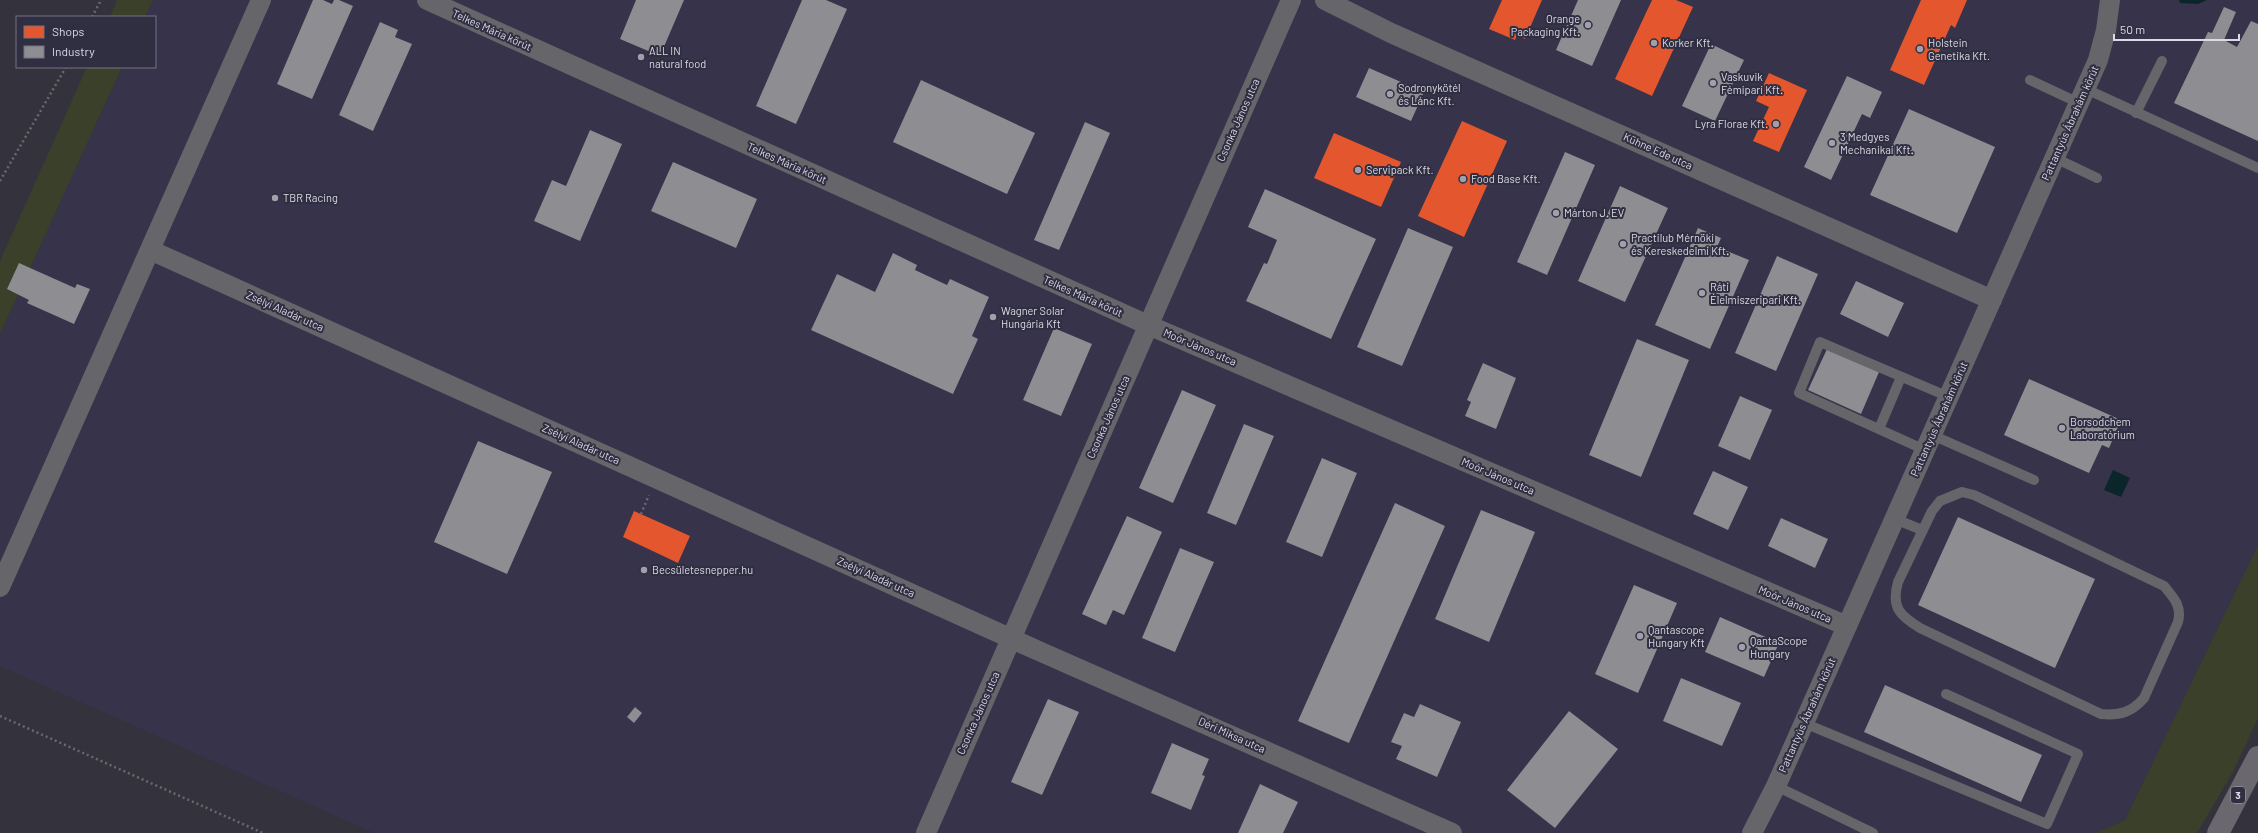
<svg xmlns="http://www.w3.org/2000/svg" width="2258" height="833" font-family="Barlow,sans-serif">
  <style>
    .built { fill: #36334a }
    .green { fill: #3a4029 }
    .water { fill: #0b262a }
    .shops { fill: #e4572e }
    .industry { fill: #8d8d92 }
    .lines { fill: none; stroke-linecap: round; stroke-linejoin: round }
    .path { stroke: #6a696e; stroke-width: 2.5; stroke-dasharray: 2 3; stroke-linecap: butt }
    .service { stroke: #66656a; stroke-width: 10 }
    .minor { stroke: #66656a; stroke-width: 20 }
    .primary { stroke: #6a686e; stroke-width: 22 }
    .poi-dot { fill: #a19fab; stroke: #302e41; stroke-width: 1.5 }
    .labels { text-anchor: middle; stroke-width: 4; stroke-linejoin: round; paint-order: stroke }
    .shield { fill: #302e41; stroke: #a8a6b4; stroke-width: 1 }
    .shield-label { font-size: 10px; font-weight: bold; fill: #dbdae6 }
    .poi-label { font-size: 11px; fill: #dbdae6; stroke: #302e41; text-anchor: start }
    .street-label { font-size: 11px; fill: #dbdae6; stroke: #302e41 }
  </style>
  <rect width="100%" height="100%" fill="#34323d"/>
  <!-- built -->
  <path class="built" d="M 153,0 L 2258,0 L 2258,545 L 2125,820 L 2096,833 L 374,833 L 0,666 L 0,334 L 122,67 L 155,67 L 155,17 L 145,17 Z"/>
  <!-- green -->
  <path class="green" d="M 117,0 L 153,0 L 145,17 L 110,17 Z
    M 87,67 L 122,67 L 0,334 L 0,261 Z
    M 2258,545 L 2258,718 L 2233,772 L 2197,833 L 2096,833 L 2125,820 Z"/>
  <!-- water -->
  <path class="water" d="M 2179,0 L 2207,0 L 2198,4 L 2180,3 Z
    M 2113,470 L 2130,478 L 2121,497 L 2104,490 Z"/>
  <!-- shops -->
  <path class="shops" d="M 1502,0 L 1542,0 L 1525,39 L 1517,35 L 1515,40 L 1489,29 Z
    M 1652,0 L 1676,0 L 1693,7 L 1652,96 L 1615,79 Z
    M 1921,0 L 1967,0 L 1955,28 L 1951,25 L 1924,85 L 1890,70 Z
    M 1769,73 L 1807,90 L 1779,152 L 1753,141 L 1769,107 L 1756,101 Z
    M 1462,121 L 1507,141 L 1464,237 L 1418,216 Z
    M 1334,133 L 1401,162 L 1381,207 L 1314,178 Z
    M 634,511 L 690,536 L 678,563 L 623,537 Z"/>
  <!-- industry -->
  <path class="industry" d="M 313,0 L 323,0 L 332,4 L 334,0 L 339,0 L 353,6 L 312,99 L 277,84 Z
    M 636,0 L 684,0 L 660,56 L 620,39 Z
    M 802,0 L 826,0 L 847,9 L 796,124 L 756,106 Z
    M 1578,0 L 1621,0 L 1592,66 L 1556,50 Z
    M 2224,7 L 2236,12 L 2224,40 L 2237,47 L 2251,21 L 2258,24 L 2258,141 L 2174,103 L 2208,32 L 2212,33 Z
    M 380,22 L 398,30 L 395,37 L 412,44 L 373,131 L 339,115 Z
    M 1711,44 L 1744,60 L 1715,121 L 1682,106 Z
    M 1369,68 L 1424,92 L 1411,121 L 1356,97 Z
    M 1847,76 L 1882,92 L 1870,118 L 1862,114 L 1831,180 L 1804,167 Z
    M 921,80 L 1035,133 L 1007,194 L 893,142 Z
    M 1909,109 L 1995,147 L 1957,233 L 1870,195 Z
    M 1085,122 L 1110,133 L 1059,250 L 1034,240 Z
    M 590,130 L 622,144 L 580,241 L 534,221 L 552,180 L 566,186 Z
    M 1565,152 L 1595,165 L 1547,275 L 1517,262 Z
    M 673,162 L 757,199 L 736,248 L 651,211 Z
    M 1620,186 L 1668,208 L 1625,302 L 1578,281 Z
    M 1265,189 L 1376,239 L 1331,339 L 1246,301 L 1264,263 L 1267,264 L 1277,240 L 1248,227 Z
    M 1408,228 L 1453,247 L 1402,366 L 1357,347 Z
    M 1698,228 L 1721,238 L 1717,247 L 1749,260 L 1710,349 L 1655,325 Z
    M 893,253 L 917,265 L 915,270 L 947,285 L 950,279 L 989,297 L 972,336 L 978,339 L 953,394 L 811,330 L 837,274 L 875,292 Z
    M 1777,256 L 1818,274 L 1776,371 L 1735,353 Z
    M 19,263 L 75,288 L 77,284 L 90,289 L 74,324 L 27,303 L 29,300 L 7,289 Z
    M 1856,281 L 1904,303 L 1888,337 L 1840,314 Z
    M 1054,328 L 1092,344 L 1061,416 L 1023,400 Z
    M 1637,339 L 1689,360 L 1641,477 L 1589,455 Z
    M 1827,349 L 1879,372 L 1861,414 L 1808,390 Z
    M 1483,363 L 1516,378 L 1496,429 L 1465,416 L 1471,402 L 1467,400 Z
    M 2029,379 L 2121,420 L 2109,448 L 2102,445 L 2089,473 L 2004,435 Z
    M 1182,390 L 1216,405 L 1173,503 L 1139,488 Z
    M 1740,396 L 1772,410 L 1750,460 L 1718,446 Z
    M 1244,424 L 1274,436 L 1236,525 L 1207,513 Z
    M 478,441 L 552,472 L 507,574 L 434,542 Z
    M 1322,458 L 1357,473 L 1322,557 L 1286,542 Z
    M 1713,471 L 1748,487 L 1728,530 L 1693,514 Z
    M 1395,503 L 1445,526 L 1349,743 L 1298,721 Z
    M 1481,510 L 1535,532 L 1489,642 L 1435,619 Z
    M 1127,516 L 1162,532 L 1124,615 L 1113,610 L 1106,625 L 1082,614 Z
    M 1958,517 L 2095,579 L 2055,668 L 1918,605 Z
    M 1781,518 L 1828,539 L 1815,568 L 1768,546 Z
    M 1180,548 L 1214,562 L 1175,652 L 1142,638 Z
    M 1634,585 L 1677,603 L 1638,693 L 1595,674 Z
    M 1720,617 L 1779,643 L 1764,677 L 1705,652 Z
    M 1681,678 L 1741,703 L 1722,746 L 1663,721 Z
    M 1885,685 L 2042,755 L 2021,802 L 1864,732 Z
    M 1048,699 L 1079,712 L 1042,795 L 1011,782 Z
    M 1420,704 L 1461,722 L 1437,777 L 1396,759 L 1402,746 L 1391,742 L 1404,713 L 1414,717 Z
    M 635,707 L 642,713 L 634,723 L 627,717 Z
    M 1569,711 L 1618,749 L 1555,828 L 1507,790 Z
    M 1172,743 L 1209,759 L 1202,775 L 1205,776 L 1191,810 L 1151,793 Z
    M 1260,784 L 1298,802 L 1283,833 L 1238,833 Z"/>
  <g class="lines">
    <!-- path -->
    <path class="path" d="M 92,17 L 101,0
      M 0,181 L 66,67
      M 641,514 L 649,495
      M 0,716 L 263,833"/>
    <!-- service -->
    <path class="service" d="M 2030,80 L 2079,103
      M 2086,89 L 2258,168
      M 2136,113 L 2162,61
      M 2055,158 L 2097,178
      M 1879,429 L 1901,377
      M 1932,435 L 2034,480
      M 1925,450 L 1799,393 L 1820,342 L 1949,397
      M 1962,492 L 1974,495 L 2164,586 C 2174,598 2182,606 2178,622 L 2144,698 C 2132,712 2120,716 2101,714 L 1920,628 C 1899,615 1891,607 1898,582 L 1932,511 L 1940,501 Z
      M 1895,519 L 1922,530
      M 1804,723 L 2047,824 L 2078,754 L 1946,694
      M 1776,786 L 1873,833"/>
    <!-- minor -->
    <path class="minor" d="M 427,0 L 1148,325 L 1847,626
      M 1325,0 L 1391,33 L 1992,300
      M 150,250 L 1041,652 L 1452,833
      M 0,587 L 261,0
      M 926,833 L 1291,0
      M 1752,833 L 1776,786 L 2098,60 L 2106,30 L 2110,0"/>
    <!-- primary -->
    <path class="primary" d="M 2218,833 L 2258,757"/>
  </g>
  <!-- markers -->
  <g class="poi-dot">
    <circle cx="1588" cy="25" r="4"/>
    <circle cx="1654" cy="43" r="4"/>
    <circle cx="1920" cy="49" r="4"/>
    <circle cx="641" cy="57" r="4"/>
    <circle cx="1713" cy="83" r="4"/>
    <circle cx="1390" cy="94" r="4"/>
    <circle cx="1776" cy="124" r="4"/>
    <circle cx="1832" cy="143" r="4"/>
    <circle cx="1358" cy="170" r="4"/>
    <circle cx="1463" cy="179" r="4"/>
    <circle cx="275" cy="198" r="4"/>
    <circle cx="1556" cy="213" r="4"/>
    <circle cx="1623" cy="244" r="4"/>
    <circle cx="1702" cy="293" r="4"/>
    <circle cx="993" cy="317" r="4"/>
    <circle cx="2062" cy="428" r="4"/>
    <circle cx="644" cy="570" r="4"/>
    <circle cx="1640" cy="636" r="4"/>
    <circle cx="1742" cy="647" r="4"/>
  </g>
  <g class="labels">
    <!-- shield labels -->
    <rect class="shield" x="2231" y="787" width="14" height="16" rx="3"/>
    <g class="shield-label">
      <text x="2238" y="799">3</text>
    </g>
    <!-- poi labels -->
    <g class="poi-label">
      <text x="1580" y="23" text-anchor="end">Orange<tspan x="1580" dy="13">Packaging Kft.</tspan></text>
      <text x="1662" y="47">Korker Kft.</text>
      <text x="1928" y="47">Holstein<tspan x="1928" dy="13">Genetika Kft.</tspan></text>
      <text x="649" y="55">ALL IN<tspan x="649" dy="13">natural food</tspan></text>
      <text x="1721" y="81">Vaskuvik<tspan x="1721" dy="13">Fémipari Kft.</tspan></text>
      <text x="1398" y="92">Sodronykötél<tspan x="1398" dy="13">és Lánc Kft.</tspan></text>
      <text x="1768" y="128" text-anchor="end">Lyra Florae Kft.</text>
      <text x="1840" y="141">3 Medgyes<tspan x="1840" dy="13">Mechanikai Kft.</tspan></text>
      <text x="1366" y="174">Servipack Kft.</text>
      <text x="1471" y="183">Food Base Kft.</text>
      <text x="283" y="202">TBR Racing</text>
      <text x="1564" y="217">Márton J. EV</text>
      <text x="1631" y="242">Practilub Mérnöki<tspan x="1631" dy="13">és Kereskedelmi Kft.</tspan></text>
      <text x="1710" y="291">Ráti<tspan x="1710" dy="13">Élelmiszeripari Kft.</tspan></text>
      <text x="1001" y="315">Wagner Solar<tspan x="1001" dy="13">Hungária Kft</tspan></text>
      <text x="2070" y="426">Borsodchem<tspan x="2070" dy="13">Laboratórium</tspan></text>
      <text x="652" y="574">Becsületesnepper.hu</text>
      <text x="1648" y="634">Qantascope<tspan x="1648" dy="13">Hungary Kft</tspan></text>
      <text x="1750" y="645">QantaScope<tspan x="1750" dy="13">Hungary</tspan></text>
    </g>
    <!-- street labels -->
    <g class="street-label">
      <text transform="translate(492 30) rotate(24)" y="4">Telkes Mária körút</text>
      <text transform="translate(1238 120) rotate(-66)" y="4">Csonka János utca</text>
      <text transform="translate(2070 123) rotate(-66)" y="4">Pattantyús Ábrahám körút</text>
      <text transform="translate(1658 151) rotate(24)" y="4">Kühne Ede utca</text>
      <text transform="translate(787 163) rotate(24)" y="4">Telkes Mária körút</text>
      <text transform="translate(1083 296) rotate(24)" y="4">Telkes Mária körút</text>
      <text transform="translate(285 311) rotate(24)" y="4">Zsélyi Aladár utca</text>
      <text transform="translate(1200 347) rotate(23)" y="4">Moór János utca</text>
      <text transform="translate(1108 417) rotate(-66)" y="4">Csonka János utca</text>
      <text transform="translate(1939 419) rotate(-66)" y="4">Pattantyús Ábrahám körút</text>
      <text transform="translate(581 444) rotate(24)" y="4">Zsélyi Aladár utca</text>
      <text transform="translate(1498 476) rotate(23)" y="4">Moór János utca</text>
      <text transform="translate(876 577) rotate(24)" y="4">Zsélyi Aladár utca</text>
      <text transform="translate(1795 604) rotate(23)" y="4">Moór János utca</text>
      <text transform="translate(978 713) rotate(-66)" y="4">Csonka János utca</text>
      <text transform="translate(1807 715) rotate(-66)" y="4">Pattantyús Ábrahám körút</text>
      <text transform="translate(1232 735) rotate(24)" y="4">Déri Miksa utca</text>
    </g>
  </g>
  <!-- legend -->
  <rect x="16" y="16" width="140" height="52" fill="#302e41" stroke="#747383"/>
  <rect x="24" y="26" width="20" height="12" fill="#e4572e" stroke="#747383"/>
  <text x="52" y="36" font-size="12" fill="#dbdae6">Shops</text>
  <rect x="24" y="46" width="20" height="12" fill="#8d8d92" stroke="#747383"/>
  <text x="52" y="56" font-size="12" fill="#dbdae6">Industry</text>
  <!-- scale -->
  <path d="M2114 34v6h125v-6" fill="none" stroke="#dbdae6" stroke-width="2"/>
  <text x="2120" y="34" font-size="12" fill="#dbdae6" stroke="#302e41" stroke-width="3" paint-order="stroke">50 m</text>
</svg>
